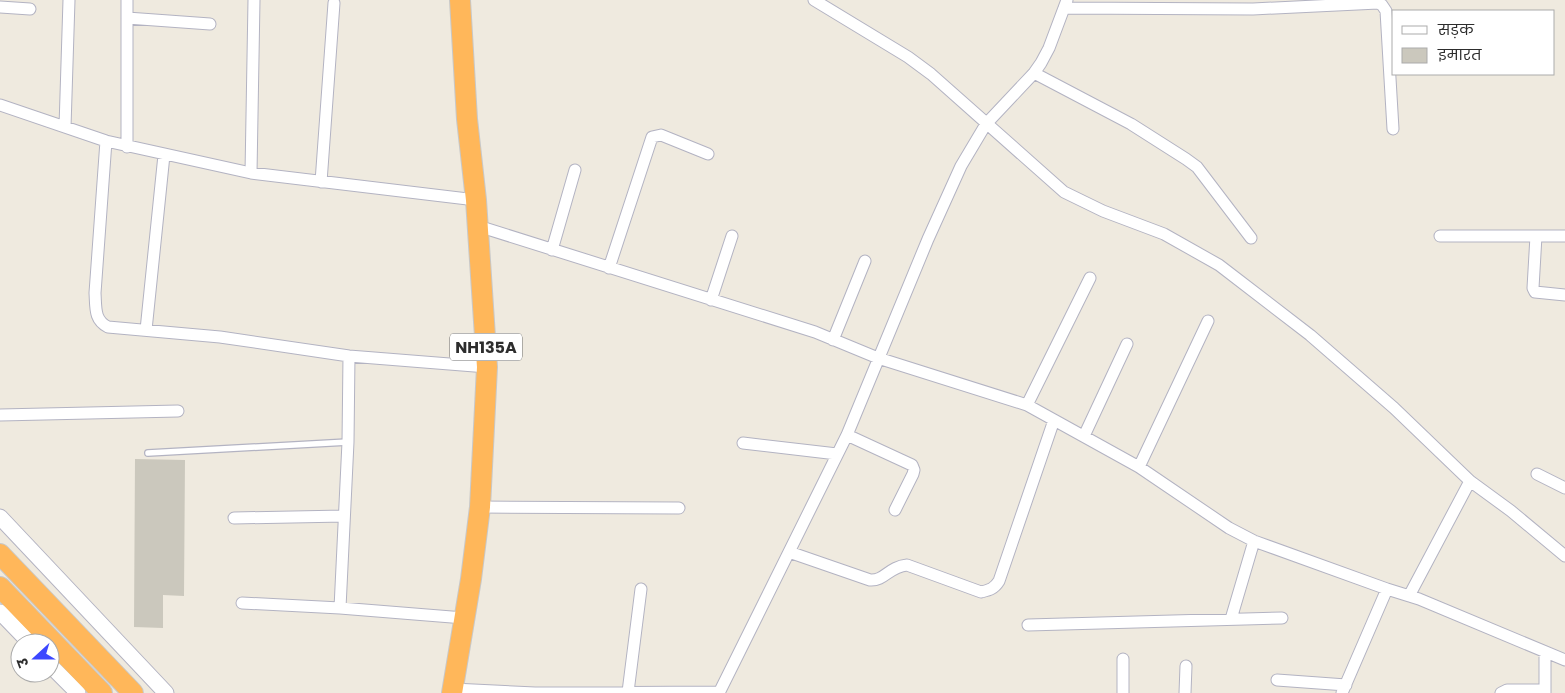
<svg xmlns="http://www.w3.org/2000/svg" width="1565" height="693" font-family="Poppins,'Noto Sans Devanagari',sans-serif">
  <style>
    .building { fill: #cbc8bd }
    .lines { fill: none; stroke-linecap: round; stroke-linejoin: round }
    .lane-casing { stroke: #b3b3c2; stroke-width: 8 }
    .street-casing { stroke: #b3b3c2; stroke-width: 13 }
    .secondary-casing { stroke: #b3b3c2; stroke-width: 17 }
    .highway-casing { stroke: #c8c8c8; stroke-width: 22 }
    .lane { stroke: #fff; stroke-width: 5.5 }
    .street { stroke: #fff; stroke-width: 11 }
    .secondary { stroke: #fff; stroke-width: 15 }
    .highway { stroke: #ffb75a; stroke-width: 20 }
    .labels { text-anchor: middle; stroke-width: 4; stroke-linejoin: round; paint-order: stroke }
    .shield { fill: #fff; stroke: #6c6c6c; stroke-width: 1 }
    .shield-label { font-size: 16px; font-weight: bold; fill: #2d2d2d }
  </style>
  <rect width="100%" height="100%" fill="#efeadf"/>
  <!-- building -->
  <path class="building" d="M 135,459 L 185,460 L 184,596 L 163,595 L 163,628 L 134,627 Z"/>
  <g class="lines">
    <!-- lane casing -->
    <g class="lane-casing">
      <path id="lane" d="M 148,453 L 348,442"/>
    </g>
    <!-- street casing -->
    <g class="street-casing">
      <path id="street" d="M 127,0 L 127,147
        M 814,0 L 908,57 L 931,74 L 1064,192 L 1103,211 L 1164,234 L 1219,265 L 1310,335 L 1394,408 L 1470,481 L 1511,511 L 1565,556
        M 0,7 L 30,9
        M 1064,8 L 1253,9 L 1378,3 L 1382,5 L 1386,11 L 1393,129
        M 127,18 L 210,24
        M 1034,73 L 1131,124 L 1186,159 L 1197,167 L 1251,238
        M 0,105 L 106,141 L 251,173 L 476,200
        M 65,127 L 69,0
        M 106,141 L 95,293 C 96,308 94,320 108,327 L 220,337 L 349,356 L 487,367
        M 251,173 L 254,0
        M 321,182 L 334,3
        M 478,226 L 815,332 L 878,358 L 1027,405 L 1139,467 L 1229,528 L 1254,541 L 1387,589 L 1419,599 L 1565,660
        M 1440,236 L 1565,236
        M 1536,236 L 1533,288 L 1535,292 L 1565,295
        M 552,250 L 575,170
        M 609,268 L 652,137 L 661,135 L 708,154
        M 711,300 L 732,236
        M 146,330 L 164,155
        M 833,340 L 865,261
        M 1027,405 L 1090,278
        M 0,415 L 178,411
        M 847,435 L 912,465 L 914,470 L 913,474 L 895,510
        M 1084,436 L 1127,344
        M 743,443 L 837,454
        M 1139,467 L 1208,321
        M 1537,474 L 1565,488
        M 480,507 L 679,508
        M 234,518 L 344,516
        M 789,552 L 870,580 C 885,581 888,567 907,565 L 981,592 C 989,590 994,589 999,581 L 1054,420
        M 1409,596 L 1470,481
        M 242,603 L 340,608 L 464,618
        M 340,608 L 348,442 L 349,356
        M 1231,619 L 1254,541
        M 1028,625 L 1282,618
        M 1123,659 L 1123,693
        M 1277,680 L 1346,685
        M 453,689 L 535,693 L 719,692
        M 628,692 L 641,589
        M 719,693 L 847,435 L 928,239 L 961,166 L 986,124 L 1034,73 L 1041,63 L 1049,48 L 1067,0
        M 1185,693 L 1186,666
        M 1342,693 L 1387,589
        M 1501,693 L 1507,690 L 1545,690
        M 1545,693 L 1545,652"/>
    </g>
    <!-- secondary casing -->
    <g class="secondary-casing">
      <path id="secondary" d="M 0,517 L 166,693
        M 0,612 L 30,643
        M 50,665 L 78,693"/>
    </g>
    <!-- highway casing -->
    <g class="highway-casing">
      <path id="highway" d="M 0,554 L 133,693
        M 0,587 L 102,693
        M 452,693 L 471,579 L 480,507 L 487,367 L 476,200 L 467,119 L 460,0"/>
    </g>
    <!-- lane -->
    <use href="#lane" class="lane"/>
    <!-- street -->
    <use href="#street" class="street"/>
    <!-- secondary -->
    <use href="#secondary" class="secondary"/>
    <!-- highway -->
    <use href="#highway" class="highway"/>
  </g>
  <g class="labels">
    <!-- shield labels -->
    <rect class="shield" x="450" y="333.5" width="72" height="27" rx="4"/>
    <g class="shield-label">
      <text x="486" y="353">NH135A</text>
    </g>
  </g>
  <!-- legend -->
  <rect x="1392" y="10" width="162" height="65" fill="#ffffff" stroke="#ababab"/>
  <rect x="1402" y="26" width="25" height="8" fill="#ffffff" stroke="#ababab"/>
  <text x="1438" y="35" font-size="15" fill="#2d2d2d">सड़क</text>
  <rect x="1402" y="48" width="25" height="15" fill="#cbc8bd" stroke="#ababab"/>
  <text x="1438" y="60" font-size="15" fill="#2d2d2d">इमारत</text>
  <!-- north arrow -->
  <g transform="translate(35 658) rotate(249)"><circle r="24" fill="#ffffff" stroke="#ababab"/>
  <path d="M0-4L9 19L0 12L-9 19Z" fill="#3c47ff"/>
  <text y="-8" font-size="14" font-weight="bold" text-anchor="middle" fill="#2d2d2d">उ</text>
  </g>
</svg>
